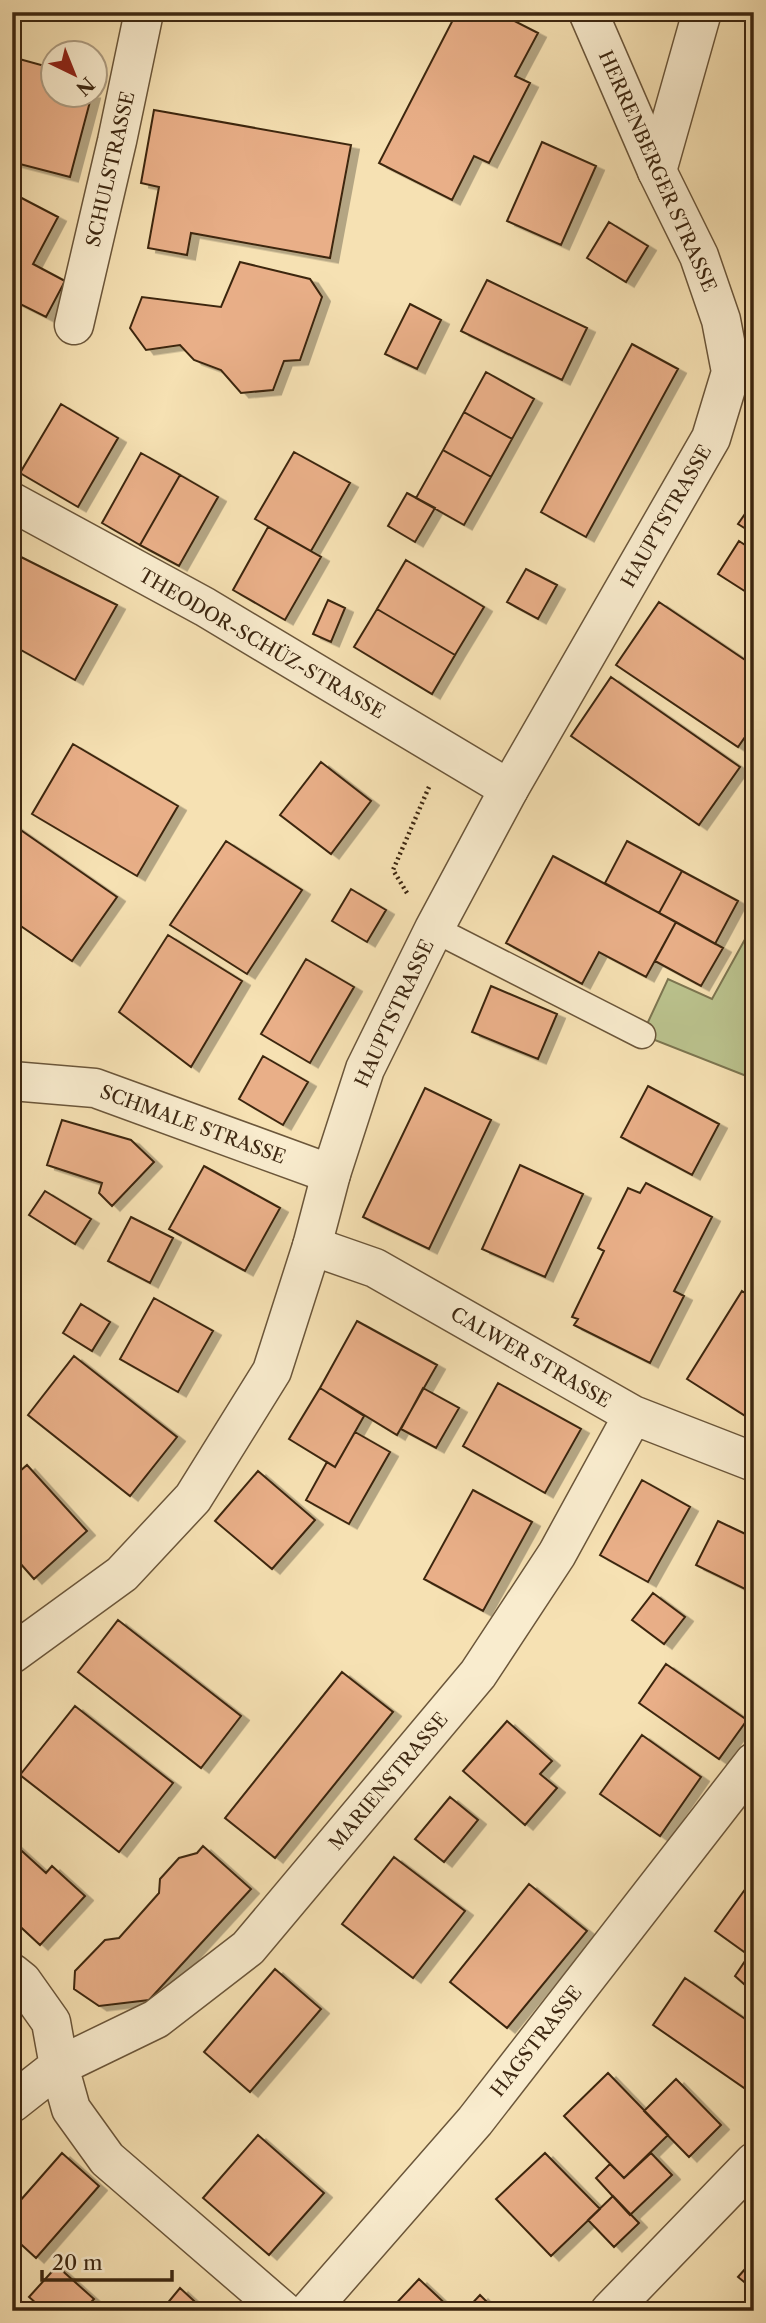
<svg xmlns="http://www.w3.org/2000/svg" width="766" height="2323" font-family="'Libre Caslon Text',serif">
  <style>
    .green { fill: #bbc38e; stroke: #7c7550; stroke-width: 2 }
    .building { fill: #e9af88; stroke: #3d2711; stroke-width: 2; filter: url(#shadow) }
    .lines { fill: none; stroke-linecap: round; stroke-linejoin: round }
    .service-casing { stroke: #6b563a; stroke-width: 29 }
    .minor-casing { stroke: #6b563a; stroke-width: 41 }
    .tertiary-casing { stroke: #6b563a; stroke-width: 41 }
    .path { stroke: #3d2711; stroke-width: 4.5; stroke-dasharray: 2 3.5; stroke-linecap: butt }
    .service { stroke: #f9ecce; stroke-width: 26 }
    .minor { stroke: #f9ecce; stroke-width: 38 }
    .tertiary { stroke: #f9ecce; stroke-width: 38 }
    .labels { text-anchor: middle; stroke-width: 5; stroke-linejoin: round; paint-order: stroke }
    .street-label { font-size: 19px; fill: #3d2711; stroke: #f9ecce }
  </style>
  <defs>
    <filter id="shadow"><feDropShadow dx="8" dy="4.5" stdDeviation="0" flood-color="#0004"/></filter>
  </defs>
  <rect width="100%" height="100%" fill="#f6e1b3"/>
  <filter id="stains"><feTurbulence type="fractalNoise" baseFrequency=".00286" numOctaves="4"/><feColorMatrix values="0 0 0 0 .2 0 0 0 0 .09 0 0 0 0 .02 0 0 0 .5 -.17"/></filter>
  <radialGradient id="worn" r=".72"><stop offset=".6" stop-color="#630" stop-opacity="0"/><stop offset="1" stop-color="#630" stop-opacity=".3"/></radialGradient>
  <!-- green -->
  <path class="green" d="M 754,923 L 754,1079 L 642,1035 L 668,979 L 712,999 Z"/>
  <!-- building -->
  <path class="building" d="M 457,12 L 497,12 L 538,33 L 515,76 L 530,83 L 489,163 L 474,156 L 452,200 L 379,163 Z
    M 12,57 L 52,68 L 52,94 L 92,94 L 70,177 L 12,162 Z
    M 154,110 L 351,145 L 330,258 L 191,233 L 187,255 L 148,248 L 159,187 L 141,183 Z
    M 542,142 L 596,166 L 561,245 L 507,221 Z
    M 12,193 L 58,217 L 33,264 L 65,281 L 46,317 L 12,300 Z
    M 609,222 L 648,246 L 626,282 L 587,258 Z
    M 240,262 L 310,279 L 322,297 L 300,360 L 284,361 L 273,390 L 241,393 L 221,370 L 194,360 L 180,345 L 146,350 L 130,328 L 142,297 L 221,307 Z
    M 487,280 L 587,328 L 562,380 L 461,331 Z
    M 410,304 L 441,320 L 417,369 L 385,354 Z
    M 632,344 L 678,369 L 586,537 L 541,512 Z
    M 486,372 L 534,399 L 512,439 L 464,412 Z
    M 61,404 L 118,438 L 78,507 L 20,473 Z
    M 464,412 L 512,439 L 491,477 L 443,450 Z
    M 443,450 L 491,477 L 464,525 L 416,498 Z
    M 294,452 L 350,483 L 311,551 L 255,519 Z
    M 141,453 L 180,475 L 140,545 L 102,523 Z
    M 180,475 L 218,497 L 179,566 L 140,545 Z
    M 407,493 L 435,508 L 415,542 L 388,526 Z
    M 754,501 L 754,534 L 738,524 Z
    M 268,527 L 321,557 L 285,620 L 233,590 Z
    M 739,541 L 754,551 L 754,597 L 718,574 Z
    M 15,554 L 117,605 L 75,680 L 12,645 L 12,558 Z
    M 406,560 L 484,607 L 455,655 L 377,609 Z
    M 526,569 L 557,585 L 538,619 L 507,602 Z
    M 328,600 L 345,608 L 331,642 L 313,634 Z
    M 659,602 L 754,666 L 754,724 L 738,747 L 616,665 Z
    M 377,609 L 455,655 L 432,694 L 354,647 Z
    M 611,677 L 740,767 L 699,825 L 571,736 Z
    M 73,744 L 178,806 L 137,876 L 32,814 Z
    M 321,762 L 371,801 L 331,854 L 280,815 Z
    M 12,824 L 117,897 L 72,961 L 12,920 Z
    M 226,841 L 302,890 L 247,974 L 170,925 Z
    M 627,841 L 682,871 L 659,913 L 605,883 Z
    M 553,856 L 676,922 L 646,977 L 599,952 L 582,984 L 506,943 Z
    M 682,871 L 738,901 L 715,944 L 659,913 Z
    M 351,889 L 386,910 L 367,942 L 332,921 Z
    M 676,922 L 723,948 L 701,986 L 655,961 Z
    M 168,935 L 242,981 L 191,1067 L 119,1012 Z
    M 306,959 L 354,987 L 310,1063 L 261,1034 Z
    M 491,986 L 557,1014 L 538,1059 L 472,1032 Z
    M 263,1056 L 308,1082 L 283,1125 L 239,1099 Z
    M 648,1086 L 719,1124 L 692,1175 L 621,1137 Z
    M 425,1088 L 491,1120 L 429,1249 L 363,1217 Z
    M 62,1120 L 131,1140 L 154,1162 L 112,1206 L 99,1193 L 102,1183 L 47,1165 Z
    M 520,1165 L 583,1194 L 545,1277 L 482,1249 Z
    M 204,1166 L 280,1208 L 245,1271 L 169,1229 Z
    M 646,1183 L 712,1217 L 674,1291 L 684,1296 L 650,1363 L 574,1325 L 578,1319 L 572,1317 L 604,1251 L 598,1248 L 628,1188 L 640,1193 Z
    M 45,1191 L 91,1219 L 75,1244 L 29,1215 Z
    M 131,1217 L 173,1238 L 150,1283 L 108,1261 Z
    M 742,1291 L 754,1299 L 754,1406 L 747,1417 L 687,1379 Z
    M 154,1298 L 213,1331 L 178,1392 L 120,1359 Z
    M 81,1304 L 110,1322 L 92,1351 L 63,1333 Z
    M 357,1321 L 437,1365 L 397,1435 L 320,1388 Z
    M 74,1356 L 177,1437 L 130,1496 L 28,1415 Z
    M 498,1383 L 581,1429 L 545,1493 L 463,1446 Z
    M 320,1388 L 364,1416 L 335,1467 L 289,1439 Z
    M 423,1388 L 459,1408 L 436,1448 L 401,1429 Z
    M 355,1432 L 390,1452 L 349,1524 L 306,1500 L 327,1462 L 335,1467 Z
    M 27,1465 L 87,1531 L 34,1579 L 12,1554 L 12,1478 Z
    M 258,1471 L 315,1520 L 272,1569 L 215,1521 Z
    M 642,1480 L 690,1507 L 648,1582 L 600,1555 Z
    M 473,1490 L 532,1522 L 483,1611 L 424,1579 Z
    M 718,1521 L 754,1538 L 754,1572 L 745,1589 L 696,1565 Z
    M 653,1593 L 685,1617 L 664,1644 L 632,1620 Z
    M 118,1620 L 241,1716 L 201,1768 L 78,1672 Z
    M 666,1664 L 747,1720 L 719,1759 L 639,1703 Z
    M 342,1672 L 393,1712 L 275,1858 L 225,1818 Z
    M 75,1706 L 173,1783 L 119,1852 L 20,1775 Z
    M 507,1721 L 552,1761 L 540,1774 L 557,1788 L 525,1825 L 463,1771 Z
    M 642,1735 L 701,1777 L 660,1836 L 600,1794 Z
    M 450,1797 L 478,1820 L 444,1862 L 415,1839 Z
    M 12,1842 L 46,1873 L 52,1866 L 85,1896 L 40,1945 L 12,1919 Z
    M 203,1846 L 251,1889 L 149,2000 L 99,2006 L 74,1989 L 75,1971 L 105,1940 L 119,1938 L 159,1893 L 160,1879 L 179,1858 L 197,1853 Z
    M 394,1857 L 465,1911 L 413,1978 L 342,1924 Z
    M 754,1877 L 754,1959 L 715,1931 Z
    M 529,1884 L 587,1931 L 507,2028 L 450,1982 Z
    M 749,1955 L 754,1959 L 754,1993 L 735,1976 Z
    M 275,1969 L 321,2009 L 250,2092 L 204,2052 Z
    M 685,1978 L 754,2025 L 754,2086 L 750,2092 L 653,2025 Z
    M 608,2073 L 668,2135 L 624,2178 L 564,2116 Z
    M 676,2079 L 721,2125 L 689,2157 L 644,2111 Z
    M 258,2135 L 324,2193 L 269,2255 L 203,2198 Z
    M 62,2153 L 99,2186 L 36,2258 L 12,2236 L 12,2210 Z
    M 545,2153 L 600,2209 L 551,2256 L 496,2199 Z
    M 651,2153 L 672,2175 L 630,2215 L 596,2178 L 610,2164 L 624,2178 Z
    M 613,2196 L 639,2223 L 614,2247 L 588,2220 Z
    M 754,2259 L 754,2290 L 738,2277 Z
    M 57,2266 L 94,2299 L 83,2311 L 45,2311 L 29,2297 Z
    M 419,2279 L 453,2311 L 389,2311 Z
    M 180,2288 L 205,2311 L 161,2311 Z
    M 480,2295 L 496,2311 L 465,2311 Z"/>
  <g class="lines">
    <!-- service casing -->
    <g class="service-casing">
      <path id="service" d="M 434,929 L 642,1035"/>
    </g>
    <!-- minor casing -->
    <g class="minor-casing">
      <path id="minor" d="M 657,171 L 702,12
        M 74,325 L 117,141 L 144,12
        M 12,502 L 205,607 L 509,789
        M 12,1081 L 95,1088 L 331,1174
        M 312,1246 L 375,1268 L 633,1415 L 754,1462
        M 12,1973 L 22,1981 L 51,2022 L 59,2066 L 12,2103
        M 283,2311 L 107,2159 L 71,2109 L 59,2066 L 156,2019 L 248,1948 L 478,1674 L 557,1554 L 633,1415
        M 309,2311 L 475,2121 L 754,1762
        M 610,2311 L 754,2162"/>
    </g>
    <!-- tertiary casing -->
    <g class="tertiary-casing">
      <path id="tertiary" d="M 12,1654 L 122,1574 L 193,1498 L 272,1371 L 312,1246 L 331,1174 L 365,1069 L 434,929 L 509,789 L 711,438 L 731,372 L 721,320 L 699,256 L 657,171 L 588,12"/>
    </g>
    <!-- path -->
    <path class="path" d="M 407,893 L 393,870 L 429,787"/>
    <!-- service -->
    <use href="#service" class="service"/>
    <!-- minor -->
    <use href="#minor" class="minor"/>
    <!-- tertiary -->
    <use href="#tertiary" class="tertiary"/>
  </g>
  <g class="labels">
    <!-- street labels -->
    <g class="street-label">
      <text transform="translate(110 169) rotate(-77)" y="7">SCHULSTRASSE</text>
      <text transform="translate(658 171) rotate(66)" y="7">HERRENBERGER STRASSE</text>
      <text transform="translate(666 516) rotate(-60)" y="7">HAUPTSTRASSE</text>
      <text transform="translate(262 643) rotate(30)" y="7">THEODOR-SCHÜZ-STRASSE</text>
      <text transform="translate(394 1013) rotate(-65)" y="7">HAUPTSTRASSE</text>
      <text transform="translate(193 1124) rotate(20)" y="7">SCHMALE STRASSE</text>
      <text transform="translate(531 1357) rotate(30)" y="7">CALWER STRASSE</text>
      <text transform="translate(388 1781) rotate(-50)" y="7">MARIENSTRASSE</text>
      <text transform="translate(536 2041) rotate(-52)" y="7">HAGSTRASSE</text>
    </g>
  </g>
  <!-- margin -->
  <rect width="766" height="2323" fill="none" stroke="#f6e1b3" stroke-width="42"/>
  <rect x="14" y="14" width="738" height="2295" fill="none" stroke="#3d2711" stroke-width="3.5"/>
  <rect x="21" y="21" width="724" height="2281" fill="none" stroke="#3d2711" stroke-width="2"/>
  <!-- north arrow -->
  <g transform="translate(74 74) rotate(137)"><circle r="33" fill="#f9ecce" stroke="#ae9d82" stroke-width="2"/>
  <path d="M0-5L12 26L0 18L-12 26Z" fill="#8f2418"/>
  <text y="-10" font-size="19" font-weight="bold" text-anchor="middle" fill="#3d2711">N</text>
  </g>
  <!-- scale -->
  <path d="M42 2270v10h130v-10" fill="none" stroke="#3d2711" stroke-width="3.5"/>
  <text x="52" y="2270" font-size="21" fill="#3d2711" stroke="#f9ecce" stroke-width="5" paint-order="stroke">20 m</text>
  <rect width="100%" height="100%" filter="url(#stains)"/>
  <rect width="100%" height="100%" fill="url(#worn)"/>
</svg>
